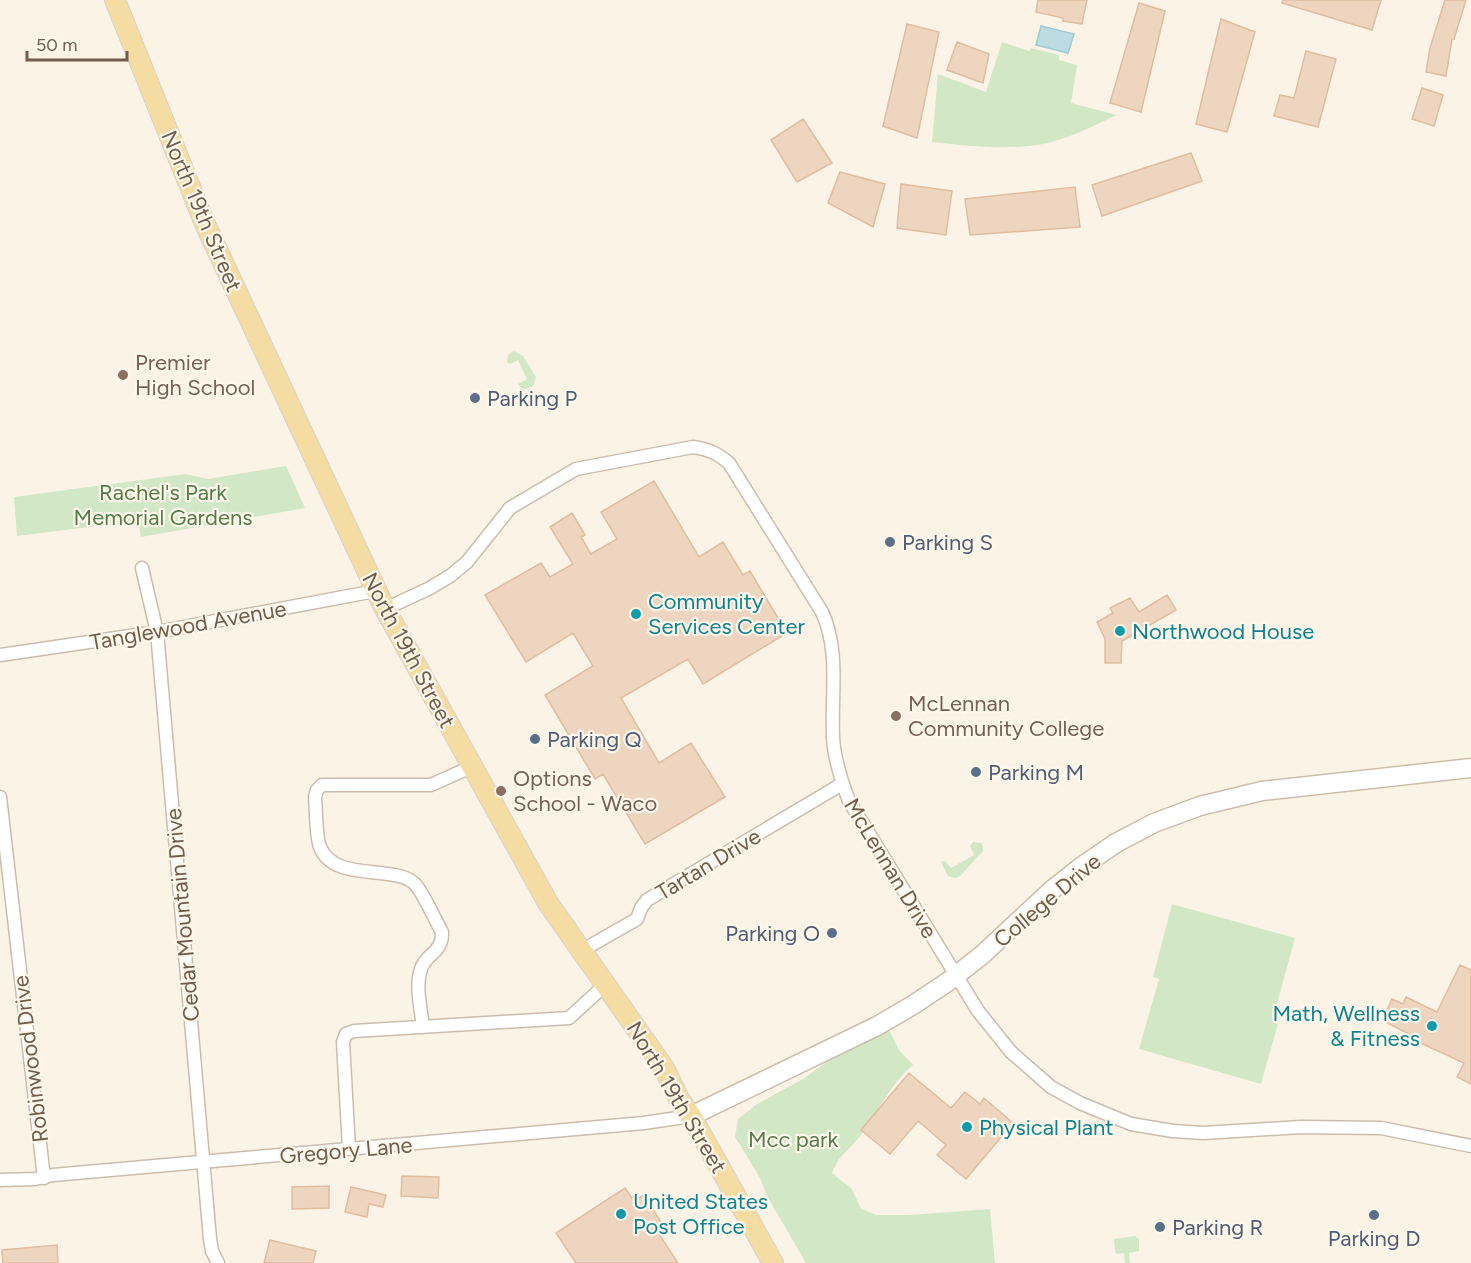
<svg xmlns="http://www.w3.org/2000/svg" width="1471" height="1263" font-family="Figtree,sans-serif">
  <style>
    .green { fill: #d1e7c5 }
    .water { fill: #bcdbe3; stroke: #a2c9d4; stroke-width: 1.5 }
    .building { fill: #eed5bf; stroke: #e0bda1; stroke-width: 1.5 }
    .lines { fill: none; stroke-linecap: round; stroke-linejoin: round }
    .street-casing { stroke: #ccbcad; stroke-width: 15 }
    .secondary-casing { stroke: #cebdaa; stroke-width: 21 }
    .primary-casing { stroke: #d8d1cd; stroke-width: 22 }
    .street { stroke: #fff; stroke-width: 12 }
    .secondary { stroke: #fff; stroke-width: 18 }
    .primary { stroke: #f5dca3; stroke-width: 20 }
    .education-dot { fill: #8d6e63; stroke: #fef8ec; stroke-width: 2 }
    .service-dot { fill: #5c6f8a; stroke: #fef8ec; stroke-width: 2 }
    .culture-dot { fill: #0f9aa8; stroke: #fef8ec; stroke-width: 2 }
    .labels { text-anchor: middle; stroke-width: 4.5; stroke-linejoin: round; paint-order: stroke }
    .street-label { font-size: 22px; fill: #725c4c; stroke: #fef8ec }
    .education-label { font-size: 22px; fill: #785e54; stroke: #fef8ec; text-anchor: start }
    .service-label { font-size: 22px; fill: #4e5e75; stroke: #fef8ec; text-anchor: start }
    .park-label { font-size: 22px; fill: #547d48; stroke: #fef8ec }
    .culture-label { font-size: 22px; fill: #0d838f; stroke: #fef8ec; text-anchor: start }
  </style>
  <rect width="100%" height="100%" fill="#fbf4e6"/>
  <!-- green -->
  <path class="green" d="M 1002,42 L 1029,51 L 1031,48 L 1059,55 L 1059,60 L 1077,65 L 1071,103 L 1117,115 C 1095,125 1072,137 1048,143 C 1011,151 969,146 932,142 L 938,74 L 986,92 Z
    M 514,351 L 523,356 L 536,377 L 533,386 L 523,390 L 518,384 L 527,379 L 518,360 L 510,364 L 507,362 L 508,355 Z
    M 286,466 L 305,508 L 141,537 L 138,521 L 17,536 L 14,497 L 186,474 L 208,479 Z
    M 973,842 L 981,843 L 983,847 L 983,851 L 960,876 L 955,878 L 948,876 L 941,862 L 945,861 L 951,868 L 974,855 L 970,846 Z
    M 1172,904 L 1295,938 L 1275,1011 L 1281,1013 L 1261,1084 L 1139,1049 L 1159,979 L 1153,977 Z
    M 887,1026 L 899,1050 L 913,1065 C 890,1084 876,1116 857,1140 C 846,1153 839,1155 832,1173 L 852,1189 L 861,1209 L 877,1215 L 909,1215 L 990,1209 L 995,1263 L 806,1263 L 767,1196 L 760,1178 L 735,1137 L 738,1119 L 757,1104 L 803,1079 L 829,1060 Z
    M 1135,1236 L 1139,1239 L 1139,1251 L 1129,1253 L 1130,1263 L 1125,1263 L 1124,1253 L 1117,1254 L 1115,1252 L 1114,1239 Z"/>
  <!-- water -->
  <path class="water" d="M 1041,26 L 1074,34 L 1068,53 L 1036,45 Z"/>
  <!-- building -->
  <path class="building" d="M 1038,0 L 1087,0 L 1082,24 L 1063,21 L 1063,18 L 1036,12 Z
    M 1283,0 L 1381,0 L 1372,30 L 1282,3 Z
    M 1445,0 L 1466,0 L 1454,39 L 1452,39 L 1446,76 L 1426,72 L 1430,48 Z
    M 1139,3 L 1165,11 L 1141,112 L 1110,103 Z
    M 1221,19 L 1255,32 L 1227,132 L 1196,124 Z
    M 907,24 L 939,32 L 917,138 L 883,126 Z
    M 957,42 L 989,54 L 983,83 L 947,70 Z
    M 1306,51 L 1336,59 L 1318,127 L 1274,116 L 1280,95 L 1294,98 Z
    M 1422,88 L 1443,95 L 1434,126 L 1412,119 Z
    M 803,119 L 832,163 L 797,182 L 771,140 Z
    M 1191,153 L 1202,181 L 1102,216 L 1092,185 Z
    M 840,172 L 885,184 L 873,227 L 828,203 Z
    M 901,184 L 952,191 L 946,235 L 897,228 Z
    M 1075,187 L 1080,227 L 970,235 L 965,199 Z
    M 654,481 L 699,557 L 723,542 L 743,575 L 750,571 L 787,633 L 703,684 L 688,659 L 621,698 L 659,763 L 691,743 L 725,797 L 645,844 L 603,774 L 595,779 L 545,695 L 593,666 L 573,633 L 526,662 L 485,595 L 541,563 L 550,577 L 573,564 L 550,527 L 572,513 L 585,535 L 581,537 L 591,554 L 617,539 L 601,512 Z
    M 1167,595 L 1176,610 L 1122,641 L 1121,663 L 1105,663 L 1105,639 L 1097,622 L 1113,613 L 1110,608 L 1130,598 L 1139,612 Z
    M 1460,965 L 1471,970 L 1471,1084 L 1457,1077 L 1464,1063 L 1412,1039 L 1413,1036 L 1385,1022 L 1390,1011 L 1387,1010 L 1392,999 L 1403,1004 L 1406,997 L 1437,1012 Z
    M 909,1073 L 951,1108 L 965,1092 L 980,1104 L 984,1098 L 1013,1123 L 966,1179 L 937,1155 L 946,1145 L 918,1121 L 890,1154 L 861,1130 Z
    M 402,1176 L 439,1177 L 438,1198 L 401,1196 Z
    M 329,1186 L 329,1208 L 292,1209 L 292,1187 Z
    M 351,1187 L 386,1195 L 383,1207 L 369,1204 L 367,1217 L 345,1212 Z
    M 625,1188 L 634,1201 L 644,1195 L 664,1227 L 657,1231 L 678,1263 L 576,1263 L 556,1233 Z
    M 270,1240 L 316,1251 L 313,1263 L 264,1263 Z
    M 57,1245 L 58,1263 L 3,1263 L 2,1250 Z"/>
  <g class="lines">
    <!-- street casing -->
    <g class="street-casing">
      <path id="street" d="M 142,568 L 157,632 L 210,1239 L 212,1251 L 218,1263
        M 385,609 L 430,588 L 450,576 L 467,562 L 510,508 L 576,469 L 693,447 C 708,449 717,453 729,463 L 822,612 C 840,651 831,695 833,737 C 834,759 841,780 849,801 L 978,1011 L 1011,1052 L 1051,1087 L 1080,1103 L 1131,1124 L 1173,1131 L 1203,1133 L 1301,1127 L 1381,1128 L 1471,1146
        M 0,655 L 157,632 L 375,591
        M 0,797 L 44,1178
        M 581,951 L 637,919 L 641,908 L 647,900 L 842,784
        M 423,1027 C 421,1009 415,986 421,969 C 426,953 443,953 442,932 C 435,920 424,894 415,884 C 395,864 334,883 320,847 C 316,838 316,808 315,797 L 317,790 L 322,785 L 431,785 L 471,767
        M 349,1149 L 343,1042 L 346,1034 L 354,1031 L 569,1018 L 605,985
        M 0,1180 L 35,1179 L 53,1175 L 644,1123 L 691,1116"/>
    </g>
    <!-- secondary casing -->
    <g class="secondary-casing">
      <path id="secondary" d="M 691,1116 L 877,1026 L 913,1005 L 949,981 L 982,955 L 1053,889 L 1081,867 L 1116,843 L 1154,823 L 1200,806 L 1262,791 L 1471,768"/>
    </g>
    <!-- primary casing -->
    <g class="primary-casing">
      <path id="primary" d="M 115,0 L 205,224 L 385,609 L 548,903 L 664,1068 L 679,1099 L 691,1116 L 773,1263"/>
    </g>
    <!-- street -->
    <use href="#street" class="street"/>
    <!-- secondary -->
    <use href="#secondary" class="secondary"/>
    <!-- primary -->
    <use href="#primary" class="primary"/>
  </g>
  <!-- markers -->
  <g class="education-dot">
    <circle cx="123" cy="375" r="6"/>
    <circle cx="896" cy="716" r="6"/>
    <circle cx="501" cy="791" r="6"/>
  </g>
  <g class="service-dot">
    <circle cx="475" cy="398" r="6"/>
    <circle cx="890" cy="542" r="6"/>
    <circle cx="535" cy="739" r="6"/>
    <circle cx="976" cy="772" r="6"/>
    <circle cx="832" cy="933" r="6"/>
    <circle cx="1374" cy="1215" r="6"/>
    <circle cx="1160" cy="1227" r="6"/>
  </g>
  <g class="culture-dot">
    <circle cx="636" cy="614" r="6"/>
    <circle cx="1120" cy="631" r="6"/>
    <circle cx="1432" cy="1026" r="6"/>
    <circle cx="967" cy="1127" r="6"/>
    <circle cx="621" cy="1214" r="6"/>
  </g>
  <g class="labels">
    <!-- street labels -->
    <g class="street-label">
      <text transform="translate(202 211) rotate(67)" y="8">North 19th Street</text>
      <text transform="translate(188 625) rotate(-10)" y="8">Tanglewood Avenue</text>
      <text transform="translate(409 650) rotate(62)" y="8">North 19th Street</text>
      <text transform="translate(708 864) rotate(-31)" y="8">Tartan Drive</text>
      <text transform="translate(891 868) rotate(59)" y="8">McLennan Drive</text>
      <text transform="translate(1047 900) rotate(-40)" y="8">College Drive</text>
      <text transform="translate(182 915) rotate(-95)" y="8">Cedar Mountain Drive</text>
      <text transform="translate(30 1059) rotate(-97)" y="8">Robinwood Drive</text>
      <text transform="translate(677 1097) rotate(59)" y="8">North 19th Street</text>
      <text transform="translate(346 1150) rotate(-5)" y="8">Gregory Lane</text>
    </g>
    <!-- education labels -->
    <g class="education-label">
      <text x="135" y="370">Premier<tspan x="135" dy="25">High School</tspan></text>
      <text x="908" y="711">McLennan<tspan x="908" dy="25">Community College</tspan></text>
      <text x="513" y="786">Options<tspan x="513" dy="25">School - Waco</tspan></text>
    </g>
    <!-- service labels -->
    <g class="service-label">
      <text x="487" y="406">Parking P</text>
      <text x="902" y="550">Parking S</text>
      <text x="547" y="747">Parking Q</text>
      <text x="988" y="780">Parking M</text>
      <text x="820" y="941" text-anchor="end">Parking O</text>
      <text x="1172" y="1235">Parking R</text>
      <text x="1374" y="1246" text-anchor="middle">Parking D</text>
    </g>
    <!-- park labels -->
    <g class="park-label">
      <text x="163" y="500">Rachel's Park<tspan x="163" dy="25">Memorial Gardens</tspan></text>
      <text x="793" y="1147">Mcc park</text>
    </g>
    <!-- culture labels -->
    <g class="culture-label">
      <text x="648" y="609">Community<tspan x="648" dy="25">Services Center</tspan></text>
      <text x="1132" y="639">Northwood House</text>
      <text x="1420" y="1021" text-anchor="end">Math, Wellness<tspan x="1420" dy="25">&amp; Fitness</tspan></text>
      <text x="979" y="1135">Physical Plant</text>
      <text x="633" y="1209">United States<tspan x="633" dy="25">Post Office</tspan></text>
    </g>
  </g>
  <!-- scale -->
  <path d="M27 51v9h100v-9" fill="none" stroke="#725c4c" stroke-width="3"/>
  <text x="36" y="51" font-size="18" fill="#725c4c" stroke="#fef8ec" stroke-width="4.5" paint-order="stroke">50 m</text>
</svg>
